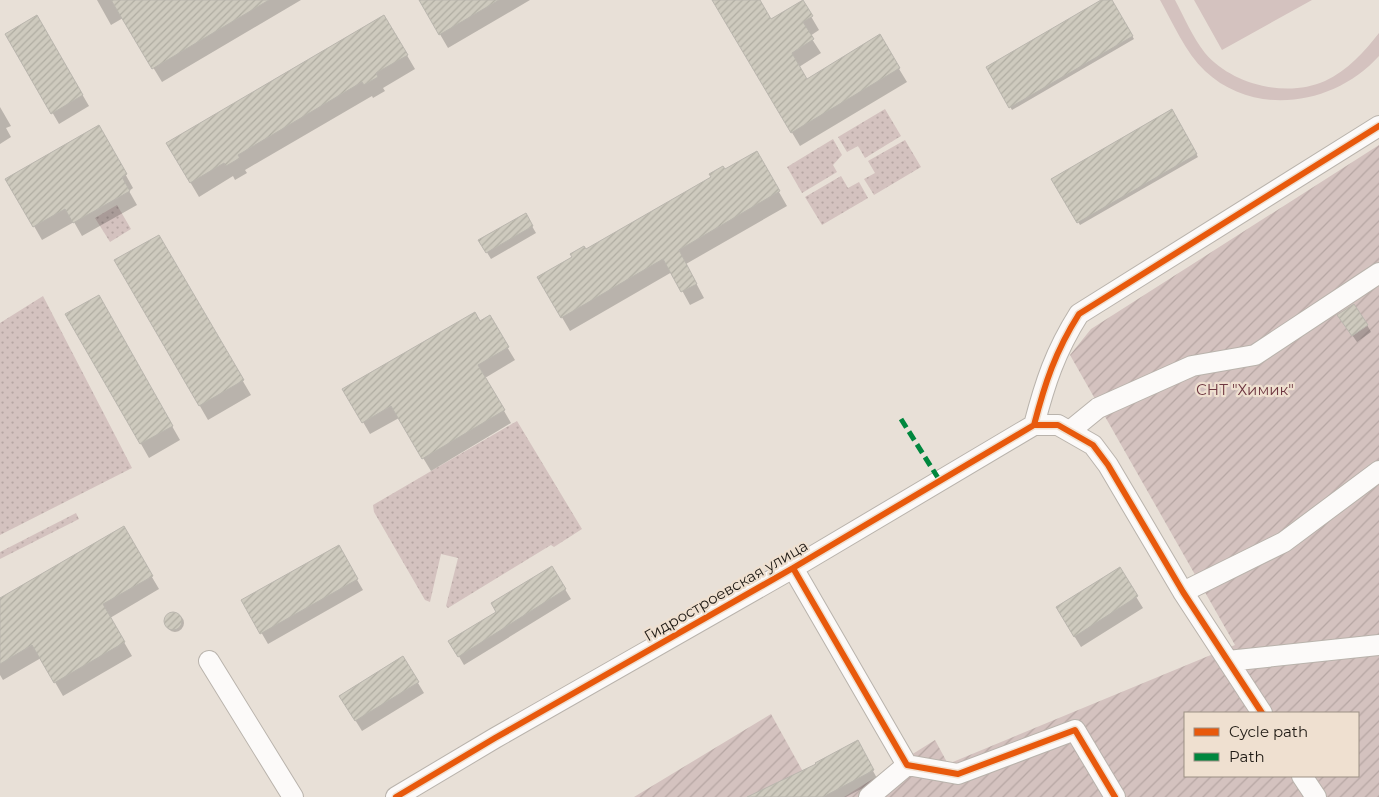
<svg xmlns="http://www.w3.org/2000/svg" width="1379" height="797" font-family="Montserrat,sans-serif">
  <style>
    .grass { fill: url(#grass-dots) }
    .park { fill: #d4c2bf }
    .garden { fill: url(#garden-furrows); fill-rule: evenodd }
    .shadow { fill: #0003 }
    .building { fill: url(#building-hatch); stroke: #bab6ae }
    .lines { fill: none; stroke-linecap: round; stroke-linejoin: round }
    .minor-casing { stroke: #b9b3ac; stroke-width: 22 }
    .minor { stroke: #fcfaf9; stroke-width: 20 }
    .quiet { stroke: #00873e; stroke-width: 5; stroke-dasharray: 10 5; stroke-linecap: butt }
    .cycleway-casing { stroke: #efe0d0; stroke-width: 9 }
    .cycleway { stroke: #e8590c; stroke-width: 6 }
    .labels { text-anchor: middle; stroke-width: 4.5; stroke-linejoin: round; paint-order: stroke }
    .park-label { font-size: 15px; fill: #6f3841; stroke: #efe0d0 }
    .street-label { font-size: 15px; fill: #1e1913; stroke: #efe0d0 }
  </style>
  <defs>
    <pattern id="grass-dots" width="8" height="8" patternUnits="userSpaceOnUse" patternTransform="scale(1.25)"><rect width="8" height="8" fill="#d4c2bf"/><path d="M2 2h.1M6 6h.1" fill="none" stroke="#b6a6a3" stroke-width="1.8" stroke-linecap="round"/></pattern>
    <pattern id="garden-furrows" width="10" height="10" patternUnits="userSpaceOnUse" patternTransform="scale(1.25)"><rect width="10" height="10" fill="#d4c2bf"/><path d="M-1 1l2-2M0 10L10 0M9 11l2-2" fill="none" stroke="#b6a6a3"/></pattern>
    <pattern id="building-hatch" width="6" height="6" patternUnits="userSpaceOnUse" patternTransform="scale(1.25)"><rect width="6" height="6" fill="#cecabe"/><path d="M-1 1l2-2M0 6l6-6M5 7l2-2" fill="none" stroke="#b0ada2"/></pattern>
  </defs>
  <rect width="100%" height="100%" fill="#e8e0d7"/>
  <!-- grass -->
  <path class="grass" d="M 885,109 L 901,136 L 865,158 L 858,146 L 847,152 L 838,137 Z
    M 833,139 L 842,155 L 833,165 L 837,172 L 802,193 L 787,167 Z
    M 905,140 L 921,167 L 874,195 L 864,179 L 875,173 L 868,161 Z
    M 841,176 L 848,188 L 859,182 L 868,198 L 822,225 L 805,197 Z
    M 117,205 L 131,229 L 110,242 L 95,218 Z
    M 43,296 L 132,468 L 0,535 L 0,323 Z
    M 517,421 L 582,529 L 554,547 L 551,545 L 448,608 L 446,606 L 458,558 L 441,554 L 430,602 L 425,600 L 374,512 L 373,505 Z
    M 76,513 L 79,519 L 0,559 L 0,552 Z"/>
  <!-- park -->
  <path class="park" d="M 1160,0 L 1175,0 C 1184,17 1193,38 1205,53 C 1232,85 1287,98 1325,81 C 1347,71 1365,51 1379,33 L 1379,56 C 1335,105 1255,118 1205,71 C 1185,52 1173,23 1160,0 Z
    M 1194,0 L 1312,0 L 1222,50 Z"/>
  <!-- garden -->
  <path class="garden" d="M 1379,145 L 1379,797 L 844,797 L 935,740 L 948,764 L 1235,645 L 1070,355 L 1091,329 ZM 1185,713 L 1358,713 L 1358,776 L 1185,776 Z
    M 771,714 L 817,797 L 634,797 Z"/>
  <!-- shadow -->
  <path class="shadow" d="M 97,0 L 301,0 L 162,82 L 123,18 L 111,25 Z
    M 420,0 L 530,0 L 448,48 Z
    M 713,0 L 758,0 L 770,20 L 802,1 L 819,30 L 810,36 L 821,53 L 799,67 L 807,80 L 879,36 L 907,82 L 800,146 Z
    M 1104,0 L 1110,0 L 1134,39 L 1012,110 L 988,68 Z
    M 384,16 L 415,69 L 383,88 L 385,91 L 373,98 L 372,96 L 245,170 L 247,173 L 235,180 L 233,176 L 199,197 L 167,143 Z
    M 37,17 L 89,106 L 59,124 L 7,34 Z
    M 0,107 L 11,126 L 6,128 L 11,137 L 0,144 Z
    M 1171,110 L 1198,157 L 1080,225 L 1053,179 Z
    M 99,127 L 133,188 L 129,191 L 137,205 L 82,236 L 74,222 L 42,240 L 7,179 Z
    M 756,152 L 787,206 L 686,264 L 704,298 L 690,305 L 672,272 L 570,331 L 539,278 Z
    M 525,214 L 536,233 L 491,259 L 480,241 Z
    M 158,236 L 251,395 L 208,420 L 116,261 Z
    M 98,297 L 180,440 L 149,458 L 67,314 Z
    M 489,317 L 515,360 L 485,378 L 511,423 L 431,471 L 399,418 L 370,434 L 344,389 Z
    M 1343,322 L 1367,325 L 1371,332 L 1357,342 Z
    M 123,528 L 159,589 L 110,618 L 132,656 L 63,696 L 41,658 L 3,680 L 0,675 L 0,600 Z
    M 338,547 L 363,590 L 268,644 L 243,601 Z
    M 552,568 L 571,599 L 464,665 L 450,641 L 498,612 Z
    M 1119,569 L 1143,608 L 1081,647 L 1063,618 Z
    M166 623a9 9 0 1 1 18 0a9 9 0 1 1-18 0Z
    M 403,658 L 424,693 L 362,731 L 347,707 Z
    M 857,742 L 878,780 L 846,797 L 750,797 L 818,765 Z"/>
  <!-- building -->
  <path class="building" d="M 111,0 L 269,0 L 152,69 Z
    M 419,0 L 499,0 L 439,35 Z
    M 712,0 L 760,0 L 771,19 L 803,0 L 813,16 L 803,22 L 814,39 L 792,53 L 807,79 L 880,34 L 900,68 L 791,133 Z
    M 1101,0 L 1112,0 L 1133,36 L 1009,108 L 986,67 Z
    M 37,15 L 83,95 L 51,114 L 5,34 Z
    M 384,15 L 408,55 L 376,73 L 378,77 L 364,85 L 362,82 L 238,155 L 240,158 L 226,166 L 224,163 L 190,183 L 166,143 Z
    M 1172,109 L 1197,154 L 1077,223 L 1051,179 Z
    M 99,125 L 127,174 L 122,177 L 130,191 L 73,223 L 65,209 L 33,227 L 5,179 Z
    M 757,151 L 780,191 L 679,250 L 697,284 L 681,292 L 663,259 L 561,318 L 537,277 L 572,257 L 570,254 L 584,246 L 586,249 L 711,177 L 709,174 L 723,166 L 725,169 Z
    M 526,213 L 533,226 L 486,253 L 478,240 Z
    M 159,235 L 244,380 L 199,406 L 114,260 Z
    M 99,295 L 173,426 L 140,444 L 65,314 Z
    M 1354,304 L 1368,325 L 1352,336 L 1337,315 Z
    M 475,312 L 480,321 L 490,315 L 509,347 L 478,365 L 505,410 L 422,459 L 391,406 L 362,423 L 342,389 Z
    M 124,526 L 153,576 L 103,604 L 125,642 L 54,683 L 32,645 L 0,664 L 0,598 Z
    M 339,545 L 358,579 L 260,634 L 241,600 Z
    M 552,566 L 566,589 L 458,657 L 448,641 L 496,612 L 491,603 Z
    M 1120,567 L 1138,596 L 1074,637 L 1056,607 Z
    M164 621a9 9 0 1 1 18 0a9 9 0 1 1-18 0Z
    M 403,656 L 419,682 L 355,721 L 339,696 Z
    M 858,740 L 874,770 L 823,797 L 747,797 L 816,764 L 815,763 Z"/>
  <g class="lines">
    <!-- minor casing -->
    <g class="minor-casing">
      <path id="minor" d="M 1034,425 C 1045,383 1055,352 1079,314 L 1379,126
        M 1071,430 L 1098,408 L 1192,366 L 1255,355 L 1379,273
        M 793,568 L 907,765 L 958,774 L 1075,730 L 1115,797
        M 1183,592 L 1284,542 L 1379,471
        M 209,661 L 293,797
        M 1228,661 L 1379,645
        M 1302,776 L 1316,797
        M 396,797 L 495,738 L 793,568 L 1034,425 L 1058,425 L 1093,445 L 1108,465 L 1183,592 L 1262,713
        M 869,797 L 907,765"/>
    </g>
    <!-- minor -->
    <use href="#minor" class="minor"/>
    <!-- quiet -->
    <path class="quiet" d="M 901,419 L 940,481"/>
    <!-- cycleway casing -->
    <g class="cycleway-casing">
      <path id="cycleway" d="M 1034,425 C 1045,383 1055,352 1079,314 L 1379,126
        M 793,568 L 907,765 L 958,774 L 1075,730 L 1115,797
        M 396,797 L 495,738 L 793,568 L 1034,425 L 1058,425 L 1093,445 L 1108,465 L 1183,592 L 1262,713"/>
    </g>
    <!-- cycleway -->
    <use href="#cycleway" class="cycleway"/>
  </g>
  <g class="labels">
    <!-- park labels -->
    <g class="park-label">
      <text x="1245" y="395">СНТ "Химик"</text>
    </g>
    <!-- street labels -->
    <g class="street-label">
      <text transform="translate(726 591) rotate(-30)" y="5">Гидростроевская улица</text>
    </g>
  </g>
  <!-- legend -->
  <rect x="1184" y="712" width="175" height="65" fill="#efe0d0" stroke="#9b9084"/>
  <rect x="1194" y="728" width="25" height="8" fill="#e8590c" stroke="#9b9084"/>
  <text x="1229" y="737" font-size="15" fill="#1e1913">Cycle path</text>
  <rect x="1194" y="753" width="25" height="8" fill="#00873e" stroke="#9b9084"/>
  <text x="1229" y="762" font-size="15" fill="#1e1913">Path</text>
</svg>
